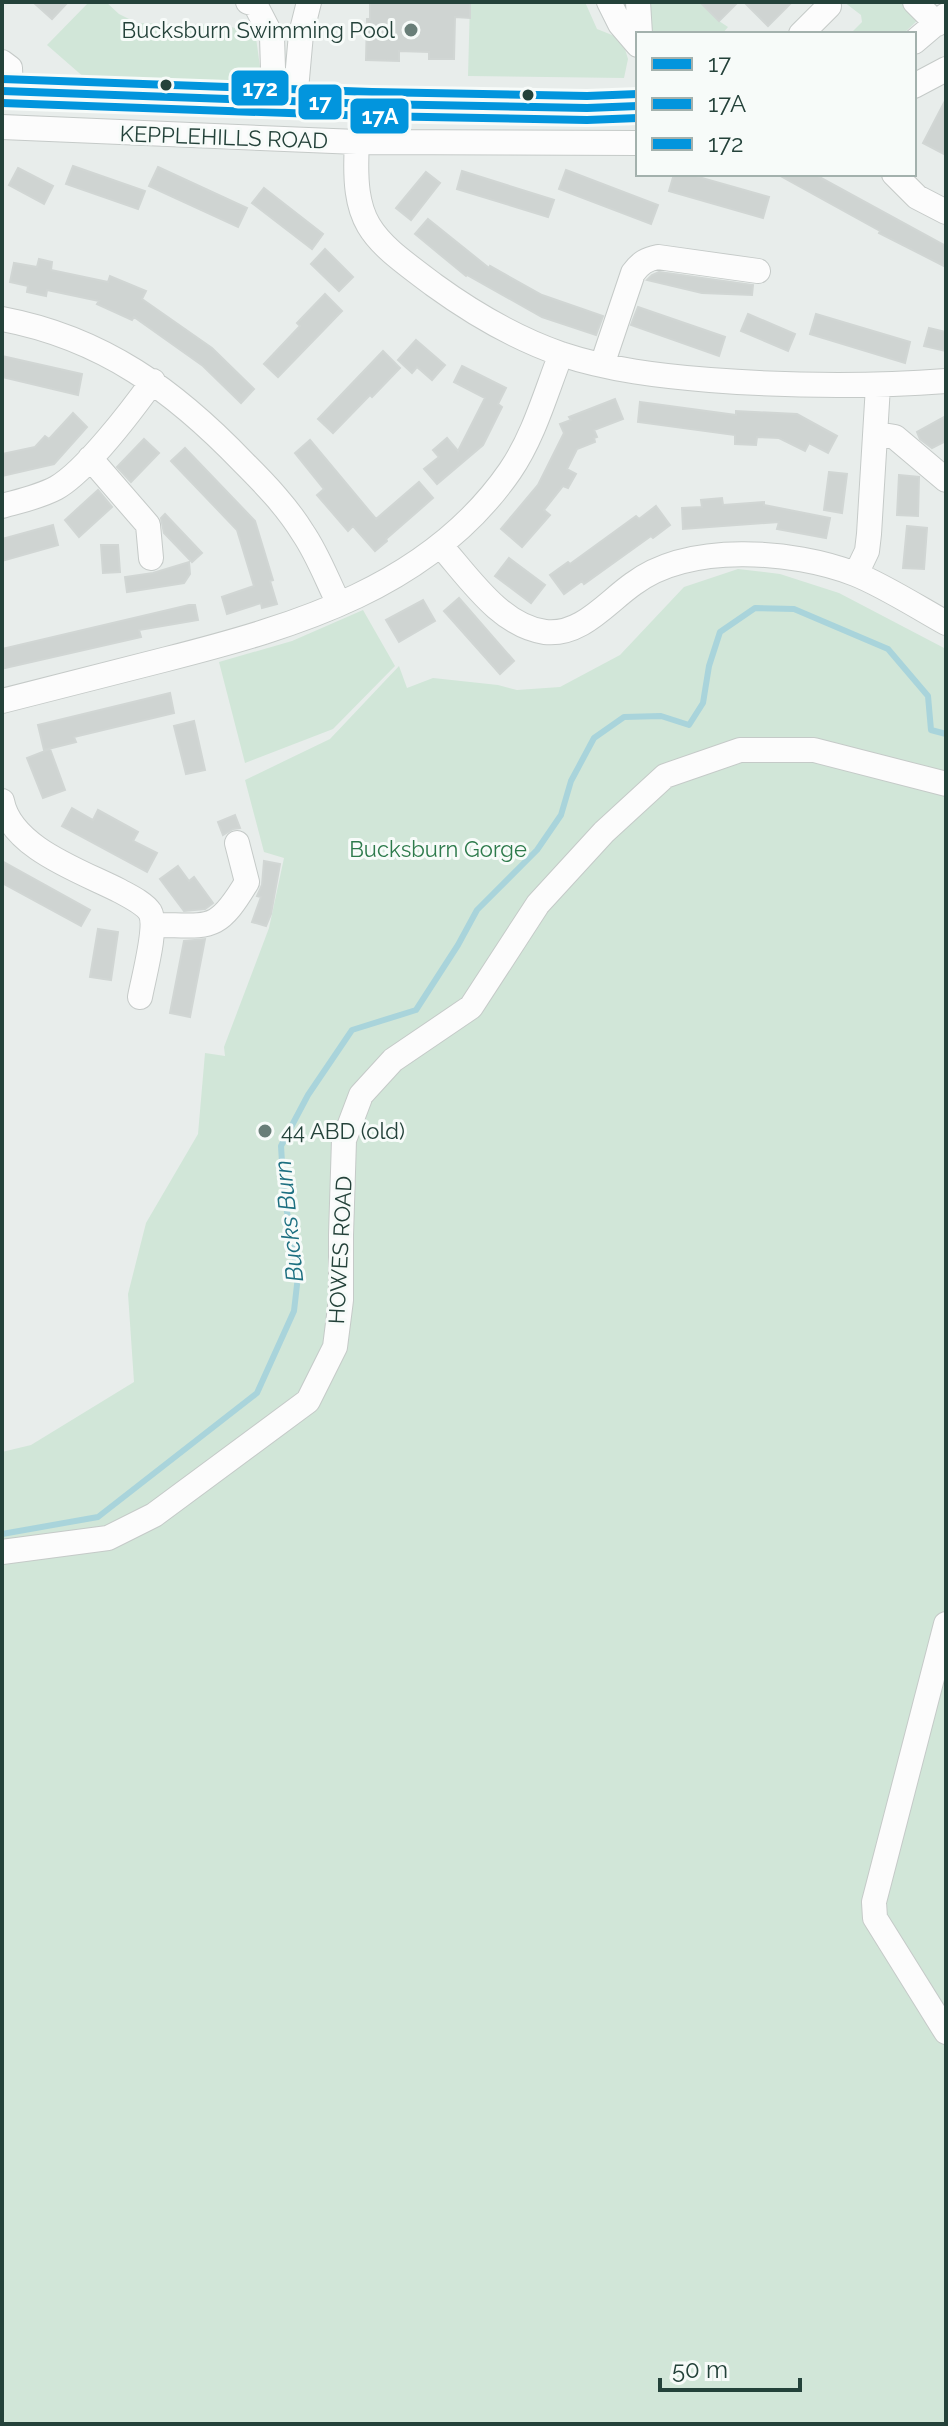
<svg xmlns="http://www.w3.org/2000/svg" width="948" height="2426" font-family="Raleway,sans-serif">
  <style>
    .green { fill: #d1e6d8 }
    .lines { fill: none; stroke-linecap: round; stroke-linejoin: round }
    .stream { stroke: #a9d4db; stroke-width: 6 }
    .building { fill: #cfd4d2; stroke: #d1d6d4; stroke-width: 2 }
    .minor-casing { stroke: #c5cac8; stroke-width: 26 }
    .minor { stroke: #fcfcfc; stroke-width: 24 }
    .bus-1-casing { stroke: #f7fbf9; stroke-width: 14 }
    .bus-2-casing { stroke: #f7fbf9; stroke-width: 14 }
    .bus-3-casing { stroke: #f7fbf9; stroke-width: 14 }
    .bus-1 { stroke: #0295dd; stroke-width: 8 }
    .bus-2 { stroke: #0295dd; stroke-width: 8 }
    .bus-3 { stroke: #0295dd; stroke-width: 8 }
    .poi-dot { fill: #697e78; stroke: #f7fbf9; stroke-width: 3 }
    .bus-dot { fill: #24423a; stroke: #f7fbf9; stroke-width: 3 }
    .labels { text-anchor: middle; stroke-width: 6; stroke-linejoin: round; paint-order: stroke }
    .poi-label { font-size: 22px; fill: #24423a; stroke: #f7fbf9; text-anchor: end }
    .street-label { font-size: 22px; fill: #24423a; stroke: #f7fbf9 }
    .park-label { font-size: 22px; fill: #2d7a4b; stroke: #f7fbf9 }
    .water-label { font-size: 24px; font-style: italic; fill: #1c6f80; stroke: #f7fbf9 }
    .line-badge { stroke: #f7fbf9; stroke-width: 3 }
    .badge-label { font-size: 22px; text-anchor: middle; font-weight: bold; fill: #fff }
  </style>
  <rect width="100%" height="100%" fill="#e8edeb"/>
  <!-- green -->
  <path class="green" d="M 89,2 L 106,2 L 119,14 L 137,23 L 225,25 L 244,31 L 256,38 L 262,81 L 86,79 L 47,45 Z
    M 470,2 L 585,2 L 597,29 L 622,39 L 628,59 L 624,78 L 468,76 Z
    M 648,2 L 700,2 L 719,21 L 728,27 L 722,34 L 651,34 Z
    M 844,2 L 908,2 L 922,16 L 903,34 L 850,34 L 862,22 L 861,15 Z
    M 738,569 L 780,574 L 839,593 L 946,649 L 946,2424 L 2,2424 L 2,1452 L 31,1445 L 134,1382 L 128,1294 L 146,1223 L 198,1134 L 205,1053 L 225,1056 L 224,1047 L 269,928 L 284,858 L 264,852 L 245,780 L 330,739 L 399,666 L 407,688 L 433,678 L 498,685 L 517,690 L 560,687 L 620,655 L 684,587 Z
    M 363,610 L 395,666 L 333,729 L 245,763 L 219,662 L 292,641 Z"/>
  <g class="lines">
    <!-- stream -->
    <path class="stream" d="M 2,1534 L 98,1517 L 257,1393 L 294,1311 L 298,1276 L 284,1194 L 281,1146 L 308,1095 L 352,1030 L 416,1010 L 458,945 L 477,910 L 537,850 L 561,815 L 571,781 L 594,738 L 624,717 L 661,716 L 689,725 L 703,703 L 709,666 L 720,632 L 755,608 L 794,609 L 888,649 L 928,696 L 931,730 L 946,734"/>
  </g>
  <!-- building -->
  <path class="building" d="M 33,2 L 68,2 L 52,19 Z
    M 370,2 L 470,2 L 470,18 L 455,17 L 454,59 L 429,59 L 429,52 L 399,51 L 399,61 L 366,60 L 367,19 L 370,19 Z
    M 700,2 L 738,2 L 719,21 Z
    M 744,2 L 792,2 L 768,26 Z
    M 946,99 L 946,155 L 923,143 Z
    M 73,166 L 145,191 L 138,209 L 66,184 Z
    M 158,167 L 247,208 L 238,227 L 149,186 Z
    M 18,168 L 53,186 L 44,204 L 9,185 Z
    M 566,170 L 658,205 L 651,224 L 559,189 Z
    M 462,171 L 554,200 L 548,217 L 457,189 Z
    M 426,172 L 440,183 L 411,220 L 396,208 Z
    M 674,174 L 688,174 L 769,197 L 763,218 L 669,191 Z
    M 777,174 L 814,174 L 946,246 L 946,267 L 879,233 L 880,231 Z
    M 264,188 L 323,234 L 312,249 L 252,203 Z
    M 428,219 L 489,268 L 490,266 L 542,295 L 603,316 L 596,335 L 542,317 L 467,275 L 466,276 L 415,234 Z
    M 325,249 L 353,277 L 339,291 L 311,264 Z
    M 39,259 L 52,262 L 51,270 L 108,282 L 110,276 L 146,291 L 142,299 L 212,348 L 254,389 L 241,403 L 203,366 L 134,317 L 132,320 L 97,304 L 99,301 L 47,290 L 46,296 L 27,292 L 28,286 L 10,282 L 14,263 L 37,267 Z
    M 659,272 L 753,285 L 752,295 L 702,293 L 647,280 L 652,275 Z
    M 325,294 L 342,311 L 278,377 L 264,364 L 300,326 L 297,323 Z
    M 638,307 L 725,337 L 719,356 L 631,325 Z
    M 748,314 L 795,334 L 788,351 L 741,331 Z
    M 816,314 L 910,342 L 905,363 L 810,334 Z
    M 929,328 L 946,332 L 946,351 L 924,346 Z
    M 416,340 L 445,365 L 432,380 L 417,367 L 412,373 L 398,360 Z
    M 383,351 L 400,368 L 372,397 L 370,395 L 333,433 L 318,419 Z
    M 2,356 L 82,374 L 78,395 L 2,377 Z
    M 462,366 L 506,388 L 498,404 L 502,407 L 483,445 L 437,484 L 424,469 L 439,457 L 433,450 L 447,438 L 458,451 L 485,398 L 454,382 Z
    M 615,399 L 623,419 L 594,430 L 597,437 L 594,438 L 595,442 L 577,449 L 567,469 L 576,474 L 568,488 L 563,486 L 544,510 L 550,515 L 522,547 L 501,529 L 538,485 L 564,433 L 560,424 L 571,420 L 569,417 Z
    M 640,402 L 736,415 L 736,411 L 797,414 L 837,436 L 828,453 L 809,443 L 805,451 L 779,438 L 757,437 L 756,445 L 735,444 L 735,435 L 638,422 Z
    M 73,413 L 87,427 L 54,464 L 2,476 L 2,454 L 35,447 L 45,436 L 49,439 Z
    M 946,416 L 946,441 L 932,448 L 920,439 L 917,432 Z
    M 144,439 L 159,453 L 131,482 L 117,467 Z
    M 310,440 L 376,519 L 419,482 L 433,498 L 386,539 L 387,541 L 375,551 L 353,526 L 348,531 L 317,495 L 324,489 L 295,453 Z
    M 185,448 L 255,521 L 273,580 L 270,581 L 277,604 L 262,608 L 261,603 L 227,614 L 222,597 L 254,586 L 237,530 L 171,461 Z
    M 829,472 L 847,474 L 842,513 L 824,510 Z
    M 899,475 L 919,477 L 918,516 L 897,515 Z
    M 98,490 L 112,507 L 79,537 L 65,520 Z
    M 722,498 L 723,505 L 764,502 L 764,505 L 830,518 L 826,538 L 777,529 L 779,522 L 683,529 L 682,508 L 702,507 L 701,500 Z
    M 656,506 L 670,525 L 653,538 L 651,536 L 584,584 L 582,581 L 564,594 L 550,575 L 568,562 L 570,564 L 636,516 L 639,519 Z
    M 165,514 L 202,553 L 192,562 L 164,533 L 161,518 Z
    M 53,525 L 58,545 L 2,561 L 2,539 Z
    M 907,526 L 927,528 L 924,569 L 903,568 Z
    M 101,545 L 118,545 L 120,572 L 103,573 Z
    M 509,558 L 545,585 L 531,603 L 495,576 Z
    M 189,562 L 190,574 L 184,583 L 127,592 L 125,577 L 153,573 Z
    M 459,598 L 514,661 L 500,674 L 444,611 Z
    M 423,600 L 435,621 L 399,642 L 386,620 Z
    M 189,605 L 195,605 L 198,620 L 139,630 L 141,637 L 5,668 L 2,649 Z
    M 170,693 L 174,713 L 74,737 L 76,742 L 44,750 L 38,725 Z
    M 194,721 L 205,770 L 186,774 L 174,726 Z
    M 50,749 L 65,790 L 43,798 L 27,758 Z
    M 72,808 L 93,820 L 98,810 L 138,832 L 133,841 L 157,853 L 147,872 L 62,826 Z
    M 235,815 L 240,828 L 233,829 L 223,835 L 218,822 Z
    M 2,861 L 90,910 L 81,926 L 2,883 Z
    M 264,861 L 280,864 L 271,914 L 266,926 L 252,922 L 261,897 L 257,896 L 262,885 Z
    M 178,866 L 189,881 L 194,877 L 213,903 L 205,909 L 184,911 L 160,879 Z
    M 98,929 L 118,932 L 111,980 L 90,977 Z
    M 205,939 L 190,1017 L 170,1013 L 184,941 Z"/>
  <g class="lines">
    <!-- minor casing -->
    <g class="minor-casing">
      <path id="minor" d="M 248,2 L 255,4 L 272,37 L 274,100
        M 609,2 L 620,24 L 638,45
        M 638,2 L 640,34
        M 915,2 L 937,24
        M 801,34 L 829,6
        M 914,42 L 946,15
        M 2,62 L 10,68 L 11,91
        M 914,86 L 946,69
        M 2,91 L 372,104 L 587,108 L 638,106
        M 295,101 L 301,34 L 309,2
        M 2,127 L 357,142 L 638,143
        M 357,142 C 352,226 370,237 434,285 C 474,314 515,338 561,354 C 609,370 660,376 710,380 C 789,386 867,387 946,381
        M 894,174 L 917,197 L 946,212
        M 2,319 C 103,338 175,391 244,463 C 266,485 287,507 303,533 C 318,555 327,580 339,604
        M 602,365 L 633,273 C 640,263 647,259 658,257 L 758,271
        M 877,434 L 895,437 L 946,480
        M 90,458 L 148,525 L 151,558
        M 2,506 C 20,501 39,497 56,488 C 85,472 132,410 153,381
        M 440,545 C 468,576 500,626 545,632 C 581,636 606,603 633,584 C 689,542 793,550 855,574 C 883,585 919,608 946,623
        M 856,574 L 867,551 L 869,534 L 878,386
        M 2,701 C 57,687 112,673 167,659 C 296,626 430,587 510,471 C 534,436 546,392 561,354
        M 2,801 C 11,848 81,871 120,891 C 129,896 144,903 150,912 C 158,926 143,980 140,997
        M 153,925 C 210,925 216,934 247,882 L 237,843
        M 2,1552 L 108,1538 L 154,1515 L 308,1401 L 335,1347 L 341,1300 L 341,1235 L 344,1140 L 361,1095 L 393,1060 L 471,1007 L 538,904 L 604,832 L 665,776 L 740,750 L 814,750 L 946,784
        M 946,1624 L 874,1902 L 875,1918 L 946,2032"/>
    </g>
    <!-- minor -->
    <use href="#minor" class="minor"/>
    <!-- bus-1 casing -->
    <g class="bus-1-casing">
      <path id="bus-1" d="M 2,91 L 372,104 L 587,108 L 638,106"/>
    </g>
    <!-- bus-2 casing -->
    <g class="bus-2-casing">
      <path id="bus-2" d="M 2,103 L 372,116 L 587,120 L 638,118"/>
    </g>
    <!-- bus-3 casing -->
    <g class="bus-3-casing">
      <path id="bus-3" d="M 2,79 L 372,92 L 587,96 L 638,94"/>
    </g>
    <!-- bus-1 -->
    <use href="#bus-1" class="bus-1"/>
    <!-- bus-2 -->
    <use href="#bus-2" class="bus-2"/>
    <!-- bus-3 -->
    <use href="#bus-3" class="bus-3"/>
  </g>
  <!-- markers -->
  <g class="poi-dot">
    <circle cx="411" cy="30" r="8"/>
    <circle cx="265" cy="1131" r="8"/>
  </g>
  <g class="bus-dot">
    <circle cx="166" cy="85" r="7"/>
    <circle cx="528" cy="95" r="7"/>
  </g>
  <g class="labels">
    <!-- poi labels -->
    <g class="poi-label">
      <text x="395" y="38">Bucksburn Swimming Pool</text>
      <text x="281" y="1139" text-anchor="start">44 ABD (old)</text>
    </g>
    <!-- street labels -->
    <g class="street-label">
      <text transform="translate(224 137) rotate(2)" y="8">KEPPLEHILLS ROAD</text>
      <text transform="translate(340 1250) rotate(-87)" y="8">HOWES ROAD</text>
    </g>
    <!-- park labels -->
    <g class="park-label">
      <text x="438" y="857">Bucksburn Gorge</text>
    </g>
    <!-- water labels -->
    <g class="water-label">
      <text transform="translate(289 1221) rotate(-96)" y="8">Bucks Burn</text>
    </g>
  </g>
  <g class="line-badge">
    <rect x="230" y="69" width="60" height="38" rx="8" fill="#0295dd"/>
    <rect x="297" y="83" width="46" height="38" rx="8" fill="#0295dd"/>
    <rect x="349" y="97" width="61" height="38" rx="8" fill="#0295dd"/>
  </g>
  <g class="badge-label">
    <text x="260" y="96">172</text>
    <text x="320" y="110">17</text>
    <text x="380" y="124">17A</text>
  </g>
  <!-- border -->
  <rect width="948" height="2426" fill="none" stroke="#24423a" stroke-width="8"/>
  <!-- legend -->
  <rect x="636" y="32" width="280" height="144" fill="#f7fbf9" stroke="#a3b1ad" stroke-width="2"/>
  <rect x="652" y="58" width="40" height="12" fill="#0295dd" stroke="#a3b1ad" stroke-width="2"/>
  <text x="708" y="72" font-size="24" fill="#24423a">17</text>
  <rect x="652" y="98" width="40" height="12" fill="#0295dd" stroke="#a3b1ad" stroke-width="2"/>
  <text x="708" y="112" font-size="24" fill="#24423a">17A</text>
  <rect x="652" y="138" width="40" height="12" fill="#0295dd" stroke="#a3b1ad" stroke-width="2"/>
  <text x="708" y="152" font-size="24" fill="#24423a">172</text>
  <!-- scale -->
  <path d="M660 2378v12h140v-12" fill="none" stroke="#24423a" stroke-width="4"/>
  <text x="672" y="2378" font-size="24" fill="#24423a" stroke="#f7fbf9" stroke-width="6" paint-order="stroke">50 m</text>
</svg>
